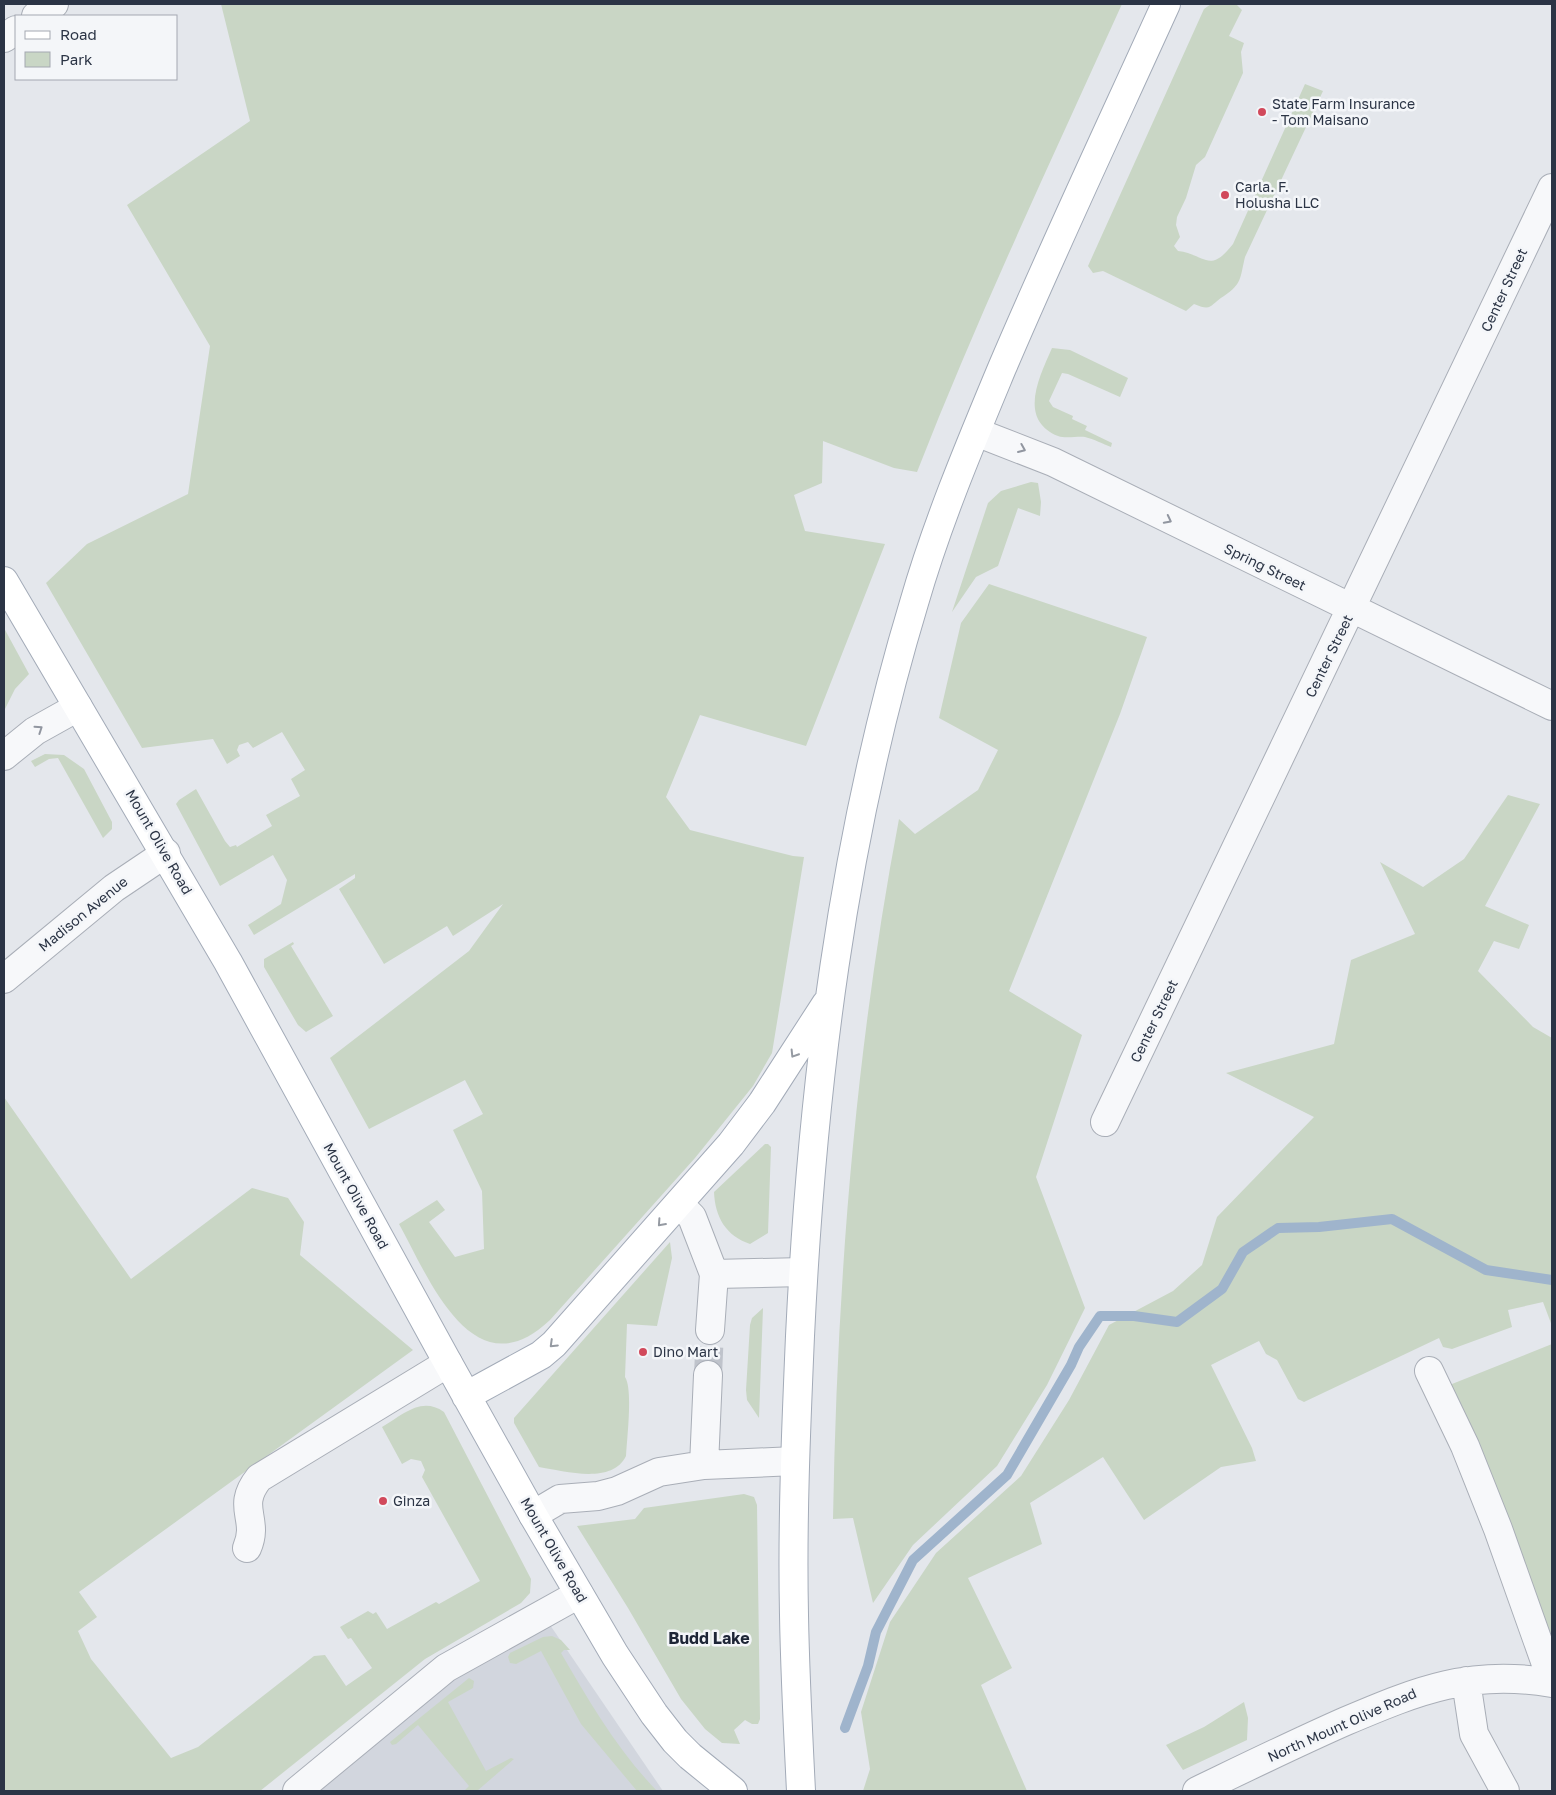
<svg xmlns="http://www.w3.org/2000/svg" width="1556" height="1795" font-family="'Golos Text',sans-serif">
  <style>
    .built { fill: #d2d6de }
    .green { fill: #c9d6c5 }
    .lines { fill: none; stroke-linecap: round; stroke-linejoin: round }
    .stream { stroke: #9fb4cc; stroke-width: 10 }
    .minor-tunnel { stroke: #bfc3cb; stroke-width: 28; stroke-dasharray: 28 14; stroke-linecap: butt }
    .minor-casing { stroke: #a9aeb7; stroke-width: 30 }
    .major-casing { stroke: #a3abb8; stroke-width: 30 }
    .minor { stroke: #f7f8fa; stroke-width: 28 }
    .major { stroke: #fff; stroke-width: 28 }
    .oneway { stroke: #9196a0 }
    .oneway2 { stroke: #959aa2 }
    .poi-dot { fill: #d1495b; stroke: #f4f6f9; stroke-width: 2 }
    .labels { text-anchor: middle; stroke-width: 5; stroke-linejoin: round; paint-order: stroke }
    .poi-label { font-size: 14px; fill: #2b3445; stroke: #f4f6f9; text-anchor: start }
    .street-label { font-size: 14px; fill: #2b3445; stroke: #f4f6f9 }
    .quarter-label { font-size: 16px; font-weight: bold; fill: #1d2536; stroke: #f4f6f9 }
  </style>
  <rect width="100%" height="100%" fill="#e4e7ec"/>
  <!-- built -->
  <path class="built" d="M 548,1622 L 663,1791 L 306,1791 L 444,1680 Z"/>
  <!-- green -->
  <path class="green" d="M 221,4 L 1122,4 C 1052,159 979,313 917,472 L 894,468 L 823,441 L 822,483 L 794,495 L 805,531 L 885,544 L 806,746 L 700,715 L 666,797 L 690,830 L 793,856 L 804,857 L 772,1053 L 753,1086 L 695,1158 L 550,1320 C 473,1393 429,1278 399,1224 L 437,1200 L 445,1210 L 429,1222 L 455,1257 L 484,1249 L 482,1191 L 453,1130 L 483,1114 L 465,1080 L 369,1129 L 330,1058 L 469,951 L 503,904 L 453,936 L 447,926 L 384,964 L 339,889 L 355,878 L 355,874 L 254,935 L 248,925 L 281,904 L 287,880 L 273,855 L 220,886 L 176,804 L 179,800 L 196,789 L 225,841 L 230,847 L 236,845 L 237,847 L 272,826 L 266,815 L 300,796 L 291,779 L 305,770 L 282,732 L 253,748 L 248,742 L 239,745 L 237,750 L 240,756 L 227,764 L 213,739 L 142,748 L 46,583 L 87,544 L 188,494 L 210,346 L 127,205 L 250,121 Z
    M 1211,4 L 1236,4 L 1242,10 L 1229,36 L 1244,43 L 1241,52 L 1243,73 L 1205,157 L 1196,165 L 1186,198 L 1177,217 L 1176,225 L 1180,237 L 1174,246 L 1178,251 C 1205,254 1209,275 1233,244 L 1305,84 L 1323,91 L 1245,257 C 1240,278 1242,284 1224,296 C 1209,305 1213,312 1194,304 L 1186,311 L 1103,271 L 1093,273 L 1088,266 L 1204,9 Z
    M 1052,348 L 1070,350 L 1128,378 L 1120,397 L 1068,374 L 1062,373 L 1049,401 L 1053,407 L 1073,416 L 1072,419 L 1087,426 L 1085,430 L 1112,443 L 1111,447 C 1103,444 1094,439 1085,437 C 1077,436 1066,439 1058,436 C 1017,419 1040,376 1052,348 Z
    M 1031,482 L 1038,483 L 1041,502 L 1040,516 L 1018,508 L 998,566 L 976,577 L 952,612 L 988,503 L 1001,491 Z
    M 989,584 L 1147,637 L 1120,714 L 1009,991 L 1082,1035 L 1036,1177 L 1085,1308 L 1047,1385 L 997,1466 L 913,1545 L 873,1603 L 853,1518 L 833,1519 C 837,1284 855,1050 899,819 L 915,834 L 978,790 L 998,750 L 939,718 L 961,623 Z
    M 4,628 L 29,674 L 15,689 L 4,711 Z
    M 45,754 L 64,755 L 84,769 L 112,822 L 112,829 L 103,838 L 58,758 L 49,759 L 35,767 L 31,761 Z
    M 1508,795 L 1540,804 L 1485,906 L 1529,925 L 1519,949 L 1494,941 L 1478,971 L 1533,1027 L 1552,1038 L 1552,1326 L 1543,1302 L 1508,1310 L 1512,1327 L 1452,1349 L 1443,1347 L 1439,1338 L 1304,1402 L 1298,1399 L 1277,1360 L 1266,1354 L 1259,1341 L 1211,1365 L 1252,1448 L 1256,1461 L 1221,1467 L 1144,1520 L 1103,1457 L 1030,1503 L 1042,1544 L 968,1578 L 1012,1668 L 981,1685 L 1027,1791 L 863,1791 L 870,1769 L 861,1712 L 890,1622 L 936,1553 L 1021,1476 L 1069,1400 L 1109,1325 L 1173,1291 L 1202,1265 L 1217,1217 L 1314,1117 L 1226,1073 L 1334,1044 L 1351,960 L 1415,934 L 1380,862 L 1423,887 L 1464,859 Z
    M 293,942 L 294,944 L 291,946 L 333,1016 L 306,1032 L 298,1025 L 264,967 L 264,959 Z
    M 4,1097 L 131,1279 L 252,1188 L 288,1198 L 304,1222 L 300,1255 L 413,1350 L 79,1592 L 97,1617 L 78,1631 L 91,1659 L 171,1758 L 198,1747 L 314,1656 L 325,1655 L 346,1686 L 372,1668 L 351,1638 L 348,1639 L 340,1627 L 368,1611 L 373,1614 L 376,1612 L 387,1629 L 436,1602 L 439,1604 L 480,1581 L 422,1477 L 425,1470 L 421,1461 L 411,1459 L 402,1464 L 382,1427 C 403,1415 421,1396 444,1412 L 531,1579 L 530,1593 L 521,1603 L 425,1659 L 260,1791 L 4,1791 Z
    M 765,1144 L 768,1144 L 771,1147 L 768,1233 L 750,1244 C 726,1236 715,1217 714,1192 Z
    M 670,1242 L 672,1258 L 657,1326 L 627,1324 L 625,1377 C 633,1389 627,1437 626,1456 C 612,1485 564,1471 539,1467 L 514,1423 L 514,1418 Z
    M 763,1308 L 759,1418 L 747,1400 L 746,1390 L 750,1325 L 752,1318 Z
    M 1552,1344 L 1552,1653 L 1447,1386 Z
    M 744,1494 L 754,1497 L 757,1505 L 760,1719 L 758,1724 L 752,1724 L 745,1720 L 734,1730 L 740,1744 L 722,1743 L 705,1729 L 681,1699 L 628,1608 L 577,1526 L 635,1519 L 644,1508 Z
    M 552,1636 L 561,1640 L 570,1650 L 564,1650 L 561,1653 C 589,1701 618,1751 657,1791 L 637,1791 L 581,1724 L 541,1651 L 516,1664 L 510,1663 L 508,1657 L 510,1653 L 543,1637 Z
    M 469,1678 L 474,1681 L 473,1688 L 448,1702 L 486,1771 L 511,1758 L 514,1759 L 477,1791 L 464,1791 L 469,1786 L 418,1725 L 396,1744 L 392,1745 L 390,1742 Z
    M 1244,1702 L 1248,1718 L 1247,1740 L 1183,1770 L 1166,1745 L 1204,1727 Z"/>
  <g class="lines">
    <!-- stream -->
    <path class="stream" d="M 845,1728 L 868,1666 L 876,1632 L 913,1560 L 1007,1475 L 1071,1365 L 1079,1347 L 1100,1316 L 1134,1316 L 1177,1322 L 1222,1289 L 1243,1252 L 1278,1228 L 1319,1227 L 1392,1219 L 1486,1270 L 1552,1280"/>
    <!-- minor-tunnel -->
    <path class="minor-tunnel" d="M 708,1375 L 710,1330"/>
    <!-- minor casing -->
    <g class="minor-casing">
      <path id="minor" d="M 36,16 L 54,4
        M 4,38 L 16,30
        M 976,432 L 1053,462 L 1552,706
        M 4,756 L 35,731 L 78,707
        M 4,979 L 114,888 L 166,853
        M 1105,1122 L 1552,188
        M 679,1204 L 692,1217 L 714,1274
        M 710,1330 L 714,1274 L 803,1272
        M 1429,1371 L 1465,1446 L 1498,1529 L 1552,1681
        M 704,1465 L 708,1375
        M 533,1515 L 560,1499 L 598,1496 L 617,1491 L 659,1472 L 704,1465 L 795,1461
        M 247,1548 C 260,1518 235,1508 259,1478 L 448,1363
        M 1466,1681 L 1474,1734 L 1505,1791
        M 297,1791 L 446,1668 L 579,1594
        M 1197,1791 C 1247,1767 1296,1743 1346,1721 C 1419,1690 1471,1669 1552,1683"/>
    </g>
    <!-- major casing -->
    <g class="major-casing">
      <path id="major" d="M 4,581 L 228,962 L 448,1363 L 533,1515 L 615,1655 L 654,1714 L 675,1741 L 690,1756 L 733,1791
        M 466,1396 L 541,1355 L 554,1344 L 731,1144 L 762,1103 L 826,1004
        M 801,1791 C 798,1732 795,1674 794,1615 C 792,1522 796,1429 800,1336 C 812,1088 842,841 914,603 C 937,523 970,445 1002,368 C 1054,246 1111,125 1166,4"/>
    </g>
    <!-- minor -->
    <use href="#minor" class="minor"/>
    <!-- major -->
    <use href="#major" class="major"/>
  </g>
  <!-- one-way arrows -->
  <defs><path id="oneway-chevron" d="M-2-3.5L2.5 0L-2 3.5" fill="none" stroke-width="1.6" stroke-linecap="round" stroke-linejoin="round" transform="scale(1.25)"/></defs>
  <g class="oneway">
    <use href="#oneway-chevron" transform="translate(1022 449) rotate(23)"/>
    <use href="#oneway-chevron" transform="translate(1168 520) rotate(27)"/>
    <use href="#oneway-chevron" transform="translate(39 729) rotate(-34)"/>
  </g>
  <g class="oneway2">
    <use href="#oneway-chevron" transform="translate(794 1054) rotate(122)"/>
    <use href="#oneway-chevron" transform="translate(661 1223) rotate(132)"/>
    <use href="#oneway-chevron" transform="translate(553 1344) rotate(136)"/>
  </g>
  <!-- markers -->
  <g class="poi-dot">
    <circle cx="1262" cy="112" r="5"/>
    <circle cx="1225" cy="195" r="5"/>
    <circle cx="643" cy="1352" r="5"/>
    <circle cx="383" cy="1501" r="5"/>
  </g>
  <g class="labels">
    <!-- poi labels -->
    <g class="poi-label">
      <text x="1272" y="109">State Farm Insurance<tspan x="1272" dy="16">- Tom Maisano</tspan></text>
      <text x="1235" y="192">Carla. F.<tspan x="1235" dy="16">Holusha LLC</tspan></text>
      <text x="653" y="1357">Dino Mart</text>
      <text x="393" y="1506">Ginza</text>
    </g>
    <!-- street labels -->
    <g class="street-label">
      <text transform="translate(1504 290) rotate(-65)" y="5">Center Street</text>
      <text transform="translate(1265 567) rotate(26)" y="5">Spring Street</text>
      <text transform="translate(1329 656) rotate(-64)" y="5">Center Street</text>
      <text transform="translate(159 842) rotate(60)" y="5">Mount Olive Road</text>
      <text transform="translate(83 914) rotate(-39)" y="5">Madison Avenue</text>
      <text transform="translate(1154 1021) rotate(-64)" y="5">Center Street</text>
      <text transform="translate(356 1196) rotate(61)" y="5">Mount Olive Road</text>
      <text transform="translate(554 1550) rotate(60)" y="5">Mount Olive Road</text>
      <text transform="translate(1342 1725) rotate(-24)" y="5">North Mount Olive Road</text>
    </g>
    <!-- quarter labels -->
    <g class="quarter-label">
      <text x="709" y="1644">Budd Lake</text>
    </g>
  </g>
  <!-- border -->
  <rect width="1556" height="1795" fill="none" stroke="#2b3445" stroke-width="10"/>
  <!-- legend -->
  <rect x="15" y="15" width="162" height="65" fill="#f4f6f9" stroke="#a4a8b1"/>
  <rect x="25" y="31" width="25" height="8" fill="#ffffff" stroke="#a4a8b1"/>
  <text x="60" y="40" font-size="15" fill="#2b3445">Road</text>
  <rect x="25" y="52" width="25" height="15" fill="#c9d6c5" stroke="#a4a8b1"/>
  <text x="60" y="65" font-size="15" fill="#2b3445">Park</text>
</svg>
